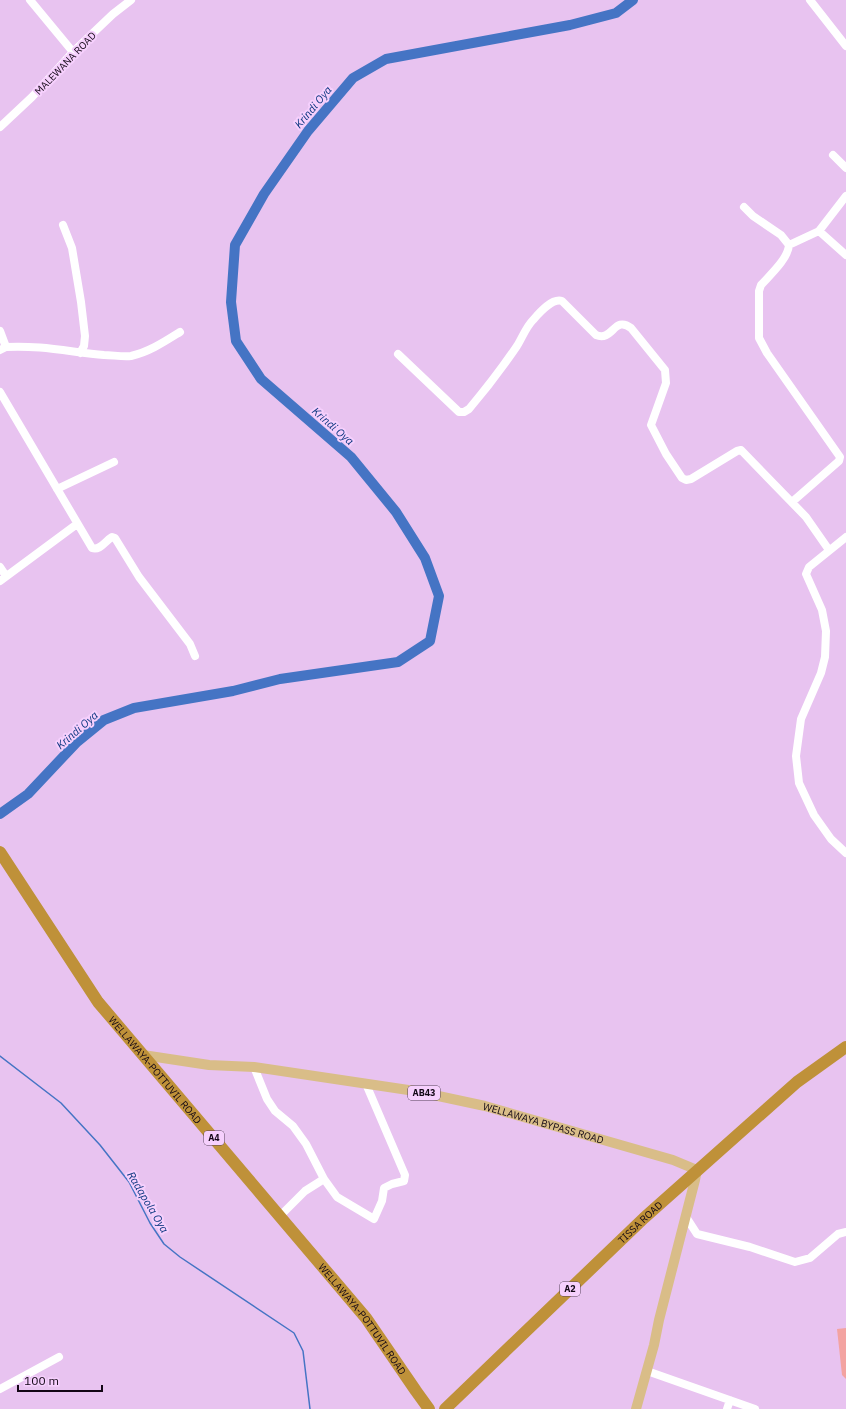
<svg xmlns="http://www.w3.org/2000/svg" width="846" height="1409" font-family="'IBM Plex Sans',sans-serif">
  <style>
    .green { fill: #f3a3a1 }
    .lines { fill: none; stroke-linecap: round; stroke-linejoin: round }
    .stream { stroke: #4574c4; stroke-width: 1.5 }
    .river { stroke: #4574c4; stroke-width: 10 }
    .minor { stroke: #fff; stroke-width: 8 }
    .major { stroke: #d9bd88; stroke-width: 10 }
    .highway { stroke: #bf9139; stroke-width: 12 }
    .labels { text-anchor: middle; stroke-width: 4; stroke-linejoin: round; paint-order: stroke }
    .shield { fill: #f6d0fd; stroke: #56435b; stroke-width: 1 }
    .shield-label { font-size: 9px; font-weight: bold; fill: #120615 }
    .street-label { font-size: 10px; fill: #120615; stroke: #f6d0fd }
    .water-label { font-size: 11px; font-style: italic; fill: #09357e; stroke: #f6d0fd }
  </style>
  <rect width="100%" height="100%" fill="#e8c3f0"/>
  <!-- green -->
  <path class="green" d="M 846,1328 L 846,1379 L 842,1375 L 837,1329 Z"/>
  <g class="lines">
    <!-- stream -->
    <path class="stream" d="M 0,1056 L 61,1103 L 100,1145 L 129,1182 L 150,1223 L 164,1244 L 180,1257 L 294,1333 L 303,1351 L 310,1409"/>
    <!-- river -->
    <path class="river" d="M 0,814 L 28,794 L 77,742 L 104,720 L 134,708 L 233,691 L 280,679 L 398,662 L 430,641 L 439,596 L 425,558 L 396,512 L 351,457 L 261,379 L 236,341 L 231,302 L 235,245 L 264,194 L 308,131 L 353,78 L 386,59 L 570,25 L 616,13 L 633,0"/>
    <!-- minor -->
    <path class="minor" d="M 30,0 L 73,52
      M 810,0 L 846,46
      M 0,127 L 32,97 L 73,52 L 113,14 L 131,0
      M 833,155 L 846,168
      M 744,207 L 753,216 L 781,235 L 789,245 C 788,259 770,275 761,285 L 759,291 L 759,338 L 767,353 L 840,457 L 839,461 L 792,502
      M 63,225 L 72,248 L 81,302 L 85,336 L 84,346 L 80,353
      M 819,231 L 846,255
      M 789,245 L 819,231 L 846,196
      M 0,331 L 6,347 L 0,350
      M 6,347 C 39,345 71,352 104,355 C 112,355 123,357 131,356 C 149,352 164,342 180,332
      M 398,354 L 459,412 L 464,412 L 469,409 C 486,389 502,368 517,346 C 522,338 526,327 533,320 C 540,312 552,298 562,301 L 596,335 C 613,342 614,315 631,328 L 665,370 L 666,383 L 651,425 L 666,454 L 682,478 L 686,480 L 691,479 L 737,451 L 741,450 L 806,517 L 829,550
      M 0,392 L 92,548 C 100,551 105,541 112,537 L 115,538 L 139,577 L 190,644 L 195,656
      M 57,489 L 114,462
      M 846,537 L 809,567 L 806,574 L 822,610 L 826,631 L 825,657 L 821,673 L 801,719 L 796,756 L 799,783 L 814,815 L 831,839 L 846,853
      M 0,567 L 6,576
      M 0,581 L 77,524
      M 254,1067 L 267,1099 L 275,1111 L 293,1126 L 306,1144 L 324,1179 L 337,1197 L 374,1219 L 382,1201 L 384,1188 L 392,1184 L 404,1181 L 405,1175 L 366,1084
      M 280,1216 L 305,1191 L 324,1179
      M 686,1217 L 697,1234 L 750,1247 L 795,1262 L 810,1258 L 838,1234 L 846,1232
      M 647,1371 L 755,1409
      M 0,1389 L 59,1357
      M 727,1409 L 730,1400"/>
    <!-- major -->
    <path class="major" id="s1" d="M 143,1055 L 209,1065 L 254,1067 L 415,1091 L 485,1106 L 673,1160 L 697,1170 L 695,1180 L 659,1320 L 654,1345 L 636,1409"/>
    <!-- highway -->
    <g class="highway">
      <path id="s2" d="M 0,852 L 98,1002 L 366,1318 L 416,1391 L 429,1409"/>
      <path id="s3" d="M 445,1409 L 644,1218 L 797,1082 L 846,1047"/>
    </g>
  </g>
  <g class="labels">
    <!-- shield labels -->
    <g class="shield">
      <rect x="408" y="1086" width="32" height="14" rx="3"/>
      <rect x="204" y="1131" width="20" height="14" rx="3"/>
      <rect x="560" y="1282" width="20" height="14" rx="3"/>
    </g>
    <g class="shield-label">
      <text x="424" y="1096">AB43</text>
      <text x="214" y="1141">A4</text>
      <text x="570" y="1292">A2</text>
    </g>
    <!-- street labels -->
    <g class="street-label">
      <text transform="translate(65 63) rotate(-46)" y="4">MALEWANA ROAD</text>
      <text dy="4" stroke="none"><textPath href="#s2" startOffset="268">WELLAWAYA-POTTUVIL ROAD</textPath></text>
      <text dy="4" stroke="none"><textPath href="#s1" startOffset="407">WELLAWAYA BYPASS ROAD</textPath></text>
      <text dy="4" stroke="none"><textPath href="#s3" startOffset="270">TISSA ROAD</textPath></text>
      <text dy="4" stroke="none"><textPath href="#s2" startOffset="592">WELLAWAYA-POTTUVIL ROAD</textPath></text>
    </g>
    <!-- water labels -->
    <g class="water-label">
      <text transform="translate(313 107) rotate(-50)" y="4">Krindi Oya</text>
      <text transform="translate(333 426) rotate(41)" y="4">Krindi Oya</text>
      <text transform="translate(77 730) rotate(-41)" y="4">Krindi Oya</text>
      <text transform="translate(148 1202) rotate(59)" y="4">Radapola Oya</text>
    </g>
  </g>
  <!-- scale -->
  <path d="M18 1385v6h84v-6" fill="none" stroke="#120615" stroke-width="2"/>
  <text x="24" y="1385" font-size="12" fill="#120615" stroke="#f6d0fd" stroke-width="3" paint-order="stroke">100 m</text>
</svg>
